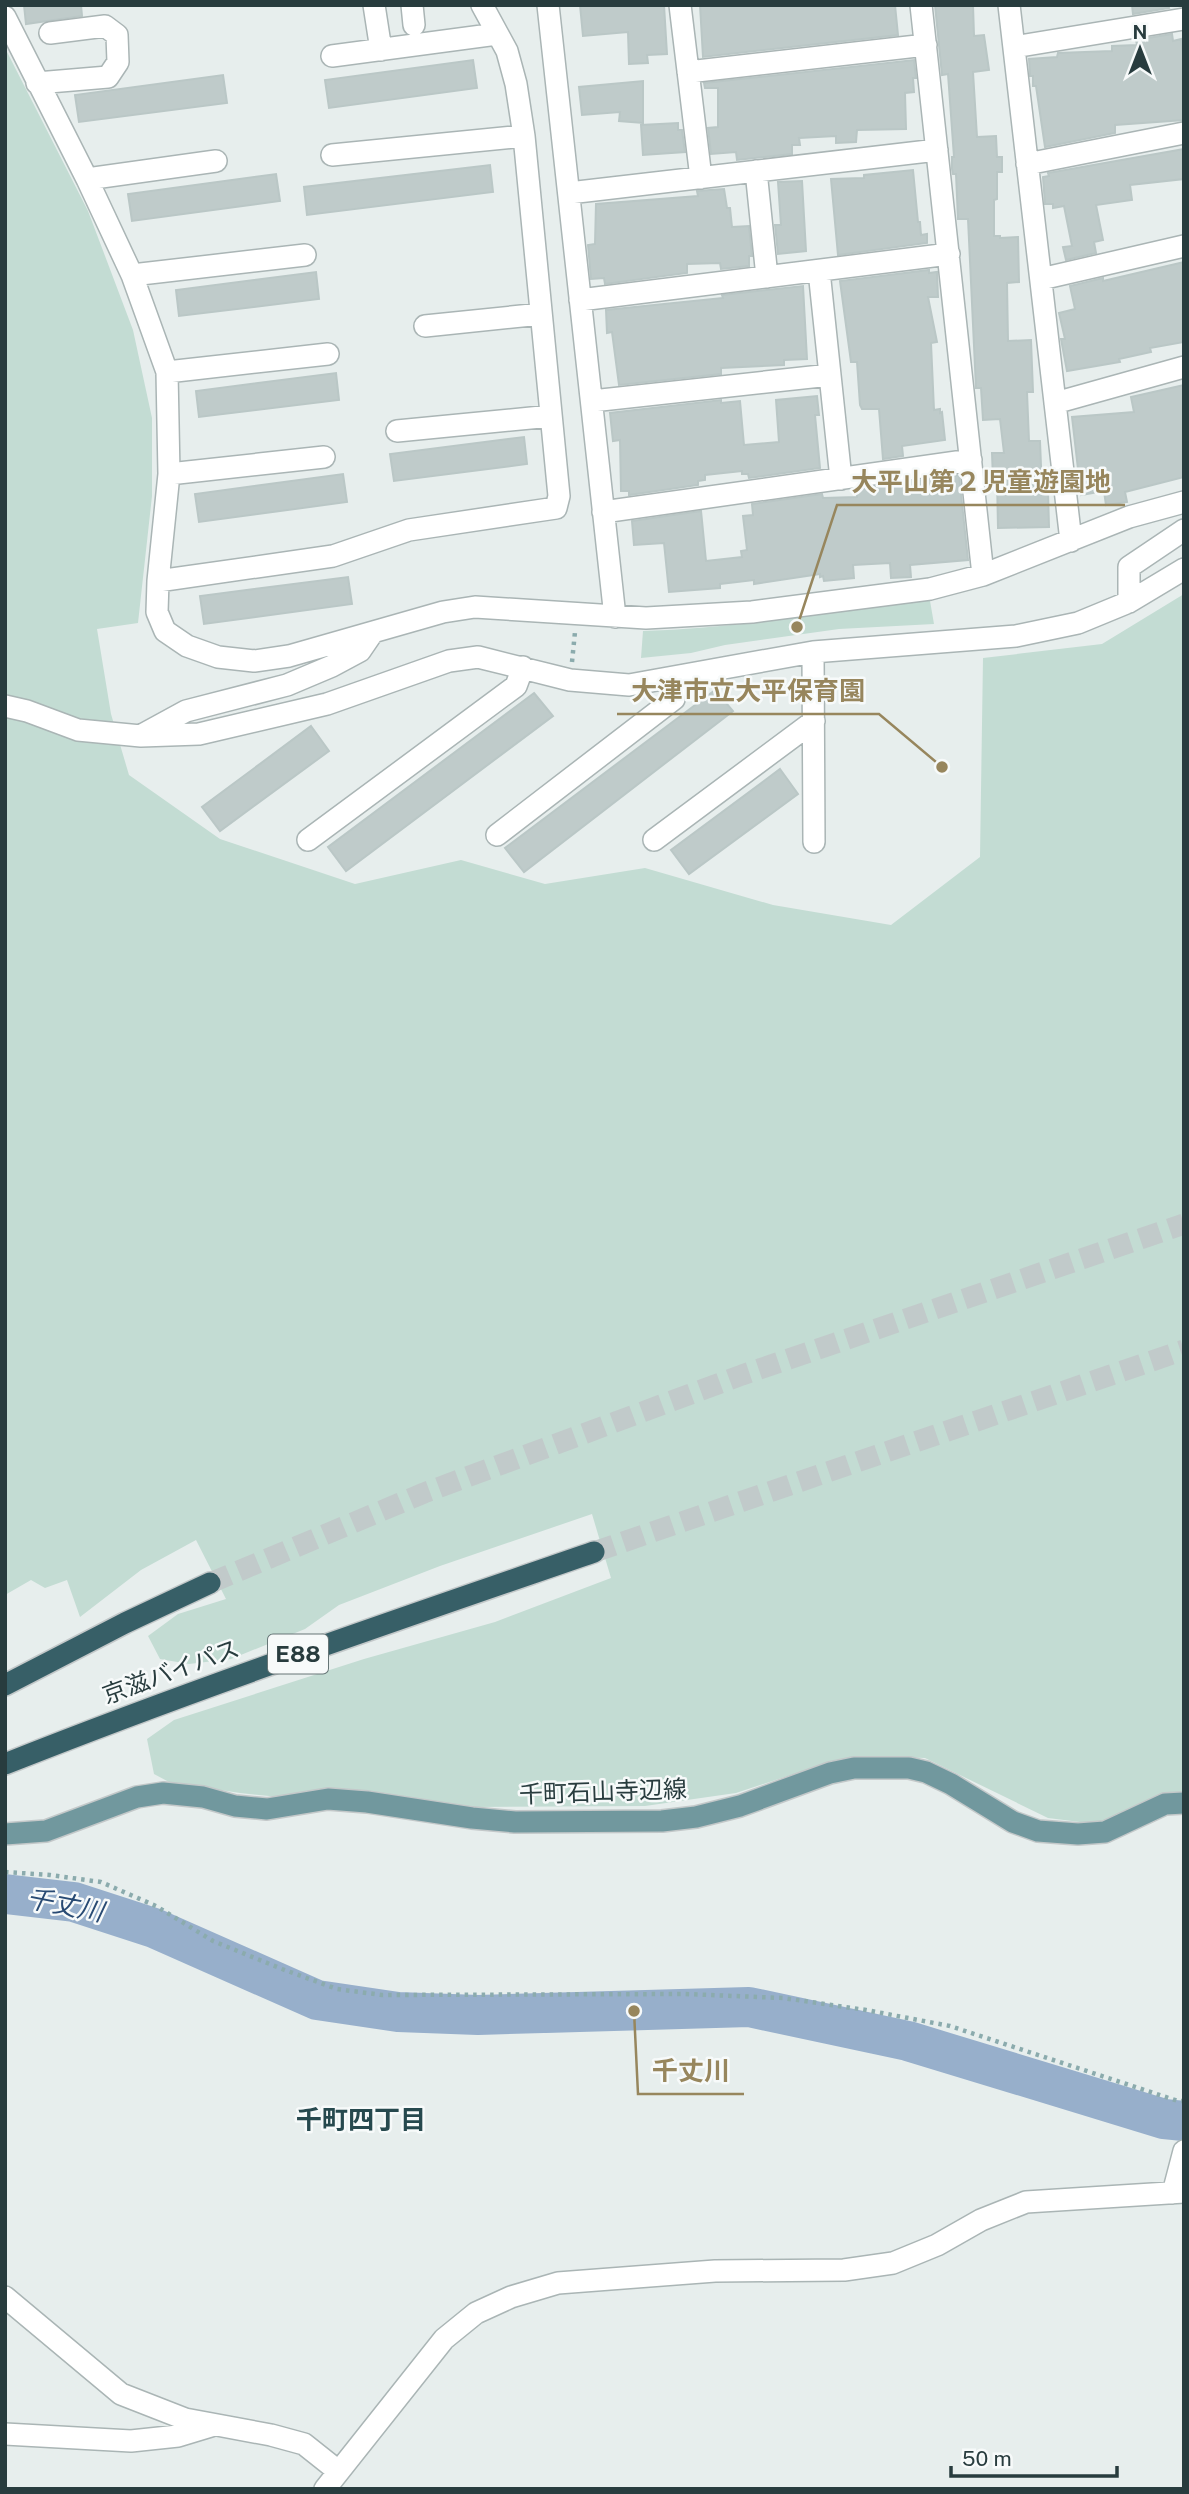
<svg xmlns="http://www.w3.org/2000/svg" width="1189" height="2494" font-family="'Public Sans','Noto Sans JP',sans-serif">
  <style>
    .green { fill: #c3dcd3 }
    .lines { fill: none; stroke-linecap: round; stroke-linejoin: round }
    .river { stroke: #97afcb; stroke-width: 40 }
    .building { fill: #bfcbca; stroke: #bac7c6; stroke-width: 2 }
    .highway-tunnel { stroke: #c1caca; stroke-width: 21; stroke-dasharray: 21 10; stroke-linecap: butt }
    .minor-casing { stroke: #aab5b5; stroke-width: 24 }
    .major-casing { stroke: #c3c8c9; stroke-width: 24 }
    .highway-casing { stroke: #c3c8c9; stroke-width: 24 }
    .path { stroke: #8babad; stroke-width: 4.5; stroke-dasharray: 3.5 5; stroke-linecap: butt }
    .minor { stroke: #fff; stroke-width: 21 }
    .major { stroke: #71989e; stroke-width: 21 }
    .highway { stroke: #375f67; stroke-width: 21 }
    .labels { text-anchor: middle; stroke-width: 5; stroke-linejoin: round; paint-order: stroke }
    .shield { fill: #f7fafa; stroke: #667576; stroke-width: 2 }
    .shield-label { font-size: 23px; font-weight: bold; fill: #283c3e }
    .street-label { font-size: 24px; fill: #283c3e; stroke: #f7fafa }
    .water-label { font-size: 26px; font-style: italic; fill: #284a73; stroke: #f7fafa }
    .neighbourhood-label { font-size: 26px; font-weight: bold; fill: #26494e; stroke: #f7fafa }
    .leader { fill: none; stroke: #97865d; stroke-width: 2.5 }
    .callout-dot { fill: #97865d; stroke: #f7fafa; stroke-width: 2.5 }
    .callout-label { font-size: 26px; text-anchor: middle; font-weight: bold; fill: #97865d; stroke: #f7fafa; stroke-width: 5; stroke-linejoin: round; paint-order: stroke }
  </style>
  <rect width="100%" height="100%" fill="#e7eeed"/>
  <!-- green -->
  <path class="green" d="M 5,48 L 88,211 L 133,330 L 152,418 L 152,496 L 138,623 L 97,629 L 111,714 L 129,775 L 220,839 L 355,884 L 461,860 L 545,884 L 645,868 L 773,905 L 891,925 L 980,857 L 983,658 L 1102,644 L 1184,594 L 1184,1797 L 1149,1799 L 1096,1824 L 1048,1818 L 925,1758 L 864,1756 L 803,1771 L 736,1793 L 645,1806 L 474,1807 L 360,1791 L 279,1797 L 240,1793 L 169,1782 L 154,1774 L 147,1739 L 174,1720 L 364,1659 L 495,1622 L 611,1578 L 592,1514 L 440,1566 L 339,1605 L 305,1629 L 231,1659 L 189,1664 L 160,1659 L 148,1636 L 178,1614 L 226,1599 L 196,1540 L 141,1570 L 80,1617 L 67,1580 L 45,1588 L 31,1580 L 5,1595 Z
    M 929,595 L 934,624 L 839,629 L 725,645 L 691,653 L 641,658 L 643,631 C 739,628 835,613 929,595 Z"/>
  <g class="lines">
    <!-- river -->
    <path class="river" d="M 5,1894 L 74,1902 L 154,1928 L 317,2000 L 398,2012 L 478,2015 L 749,2007 L 908,2041 L 1164,2119 L 1184,2121"/>
  </g>
  <!-- building -->
  <path class="building" d="M 24,5 L 81,5 L 82,16 L 26,24 Z
    M 580,5 L 664,5 L 667,54 L 647,55 L 648,63 L 629,64 L 628,32 L 583,36 Z
    M 700,5 L 895,5 L 898,35 L 703,57 Z
    M 935,5 L 973,5 L 974,36 L 984,35 L 989,70 L 973,72 L 977,137 L 996,136 L 997,157 L 1002,157 L 1002,172 L 997,172 L 997,199 L 994,200 L 994,236 L 1000,236 L 1000,238 L 1018,237 L 1019,282 L 1007,283 L 1008,341 L 1031,340 L 1033,392 L 1027,392 L 1029,441 L 1040,441 L 1042,491 L 1048,491 L 1049,527 L 998,528 L 997,478 L 993,479 L 992,453 L 1004,453 L 1000,419 L 983,420 L 981,388 L 976,388 L 968,219 L 958,219 L 956,174 L 953,174 L 952,169 L 952,157 L 954,157 L 948,74 L 942,75 Z
    M 1132,5 L 1168,5 L 1169,8 L 1133,14 Z
    M 1172,34 L 1173,41 L 1181,39 L 1184,63 L 1184,120 L 1115,125 L 1115,133 L 1045,147 L 1036,86 L 1033,86 L 1033,76 L 1030,76 L 1029,59 L 1057,57 L 1058,53 L 1112,51 L 1112,46 L 1137,45 L 1136,40 Z
    M 473,60 L 477,88 L 329,108 L 325,80 Z
    M 914,60 L 916,78 L 913,78 L 914,92 L 905,93 L 906,129 L 857,130 L 856,142 L 836,143 L 836,136 L 799,138 L 800,145 L 792,145 L 792,154 L 737,160 L 736,152 L 711,154 L 708,128 L 718,127 L 718,88 L 705,88 L 704,83 Z
    M 223,75 L 227,103 L 79,122 L 75,95 Z
    M 643,81 L 643,123 L 619,121 L 620,112 L 582,115 L 579,87 Z
    M 678,123 L 678,130 L 682,130 L 685,152 L 643,155 L 641,125 Z
    M 1184,149 L 1184,179 L 1130,185 L 1132,200 L 1096,205 L 1103,240 L 1094,242 L 1096,253 L 1066,260 L 1063,247 L 1072,246 L 1064,206 L 1053,208 L 1053,204 L 1045,204 L 1043,177 L 1049,176 L 1048,173 Z
    M 490,165 L 493,192 L 307,215 L 304,187 Z
    M 913,170 L 918,222 L 920,222 L 921,235 L 927,234 L 927,243 L 838,255 L 831,179 L 864,178 L 864,175 Z
    M 276,174 L 280,201 L 132,221 L 128,194 Z
    M 802,181 L 806,251 L 778,254 L 775,225 L 781,225 L 778,182 Z
    M 724,189 L 727,208 L 730,208 L 732,227 L 749,226 L 752,256 L 749,256 L 749,266 L 721,269 L 720,263 L 687,264 L 687,273 L 605,284 L 604,278 L 591,279 L 588,245 L 595,244 L 596,204 L 698,196 L 697,191 Z
    M 1184,262 L 1184,342 L 1150,348 L 1151,352 L 1119,359 L 1120,362 L 1067,371 L 1061,339 L 1065,339 L 1059,313 L 1075,309 L 1070,286 L 1103,278 L 1103,281 Z
    M 929,270 L 929,273 L 937,272 L 938,297 L 928,297 L 937,342 L 931,343 L 934,410 L 940,409 L 940,413 L 942,412 L 945,440 L 902,446 L 903,456 L 883,459 L 879,409 L 862,409 L 860,405 L 857,362 L 851,362 L 840,281 Z
    M 316,272 L 319,299 L 179,316 L 176,290 Z
    M 803,286 L 807,359 L 784,360 L 784,365 L 721,368 L 721,374 L 619,385 L 612,332 L 607,333 L 606,310 L 723,298 L 722,295 Z
    M 336,373 L 339,400 L 199,417 L 196,391 Z
    M 1184,385 L 1184,477 L 1125,492 L 1127,502 L 1106,505 L 1104,491 L 1081,495 L 1072,417 L 1134,412 L 1131,397 Z
    M 817,396 L 819,415 L 815,415 L 820,468 L 749,478 L 748,474 L 742,474 L 742,471 L 705,475 L 705,480 L 698,481 L 698,485 L 629,495 L 629,491 L 621,491 L 620,440 L 613,441 L 610,413 L 721,400 L 721,403 L 740,401 L 744,445 L 779,442 L 776,400 Z
    M 524,437 L 527,464 L 394,481 L 390,454 Z
    M 343,474 L 347,502 L 199,522 L 195,494 Z
    M 959,475 L 968,560 L 910,565 L 911,577 L 891,578 L 890,563 L 853,565 L 854,578 L 824,581 L 823,576 L 820,577 L 820,574 L 754,584 L 754,580 L 720,584 L 720,588 L 669,592 L 664,543 L 634,545 L 632,521 L 701,511 L 706,561 L 742,557 L 741,551 L 747,550 L 743,516 L 753,515 L 752,504 L 822,494 L 823,498 L 857,497 L 857,491 L 860,489 Z
    M 348,577 L 352,604 L 204,624 L 200,596 Z
    M 715,690 L 733,711 L 524,872 L 505,848 Z
    M 534,693 L 553,716 L 346,871 L 328,847 Z
    M 311,726 L 329,751 L 220,831 L 202,807 Z
    M 780,769 L 798,794 L 689,874 L 671,850 Z"/>
  <g class="lines">
    <!-- highway-tunnel -->
    <path class="highway-tunnel" d="M 594,1552 L 1184,1350
      M 210,1583 L 424,1493 L 742,1375 L 1184,1224"/>
    <!-- minor casing -->
    <g class="minor-casing">
      <path id="minor" d="M 374,5 L 381,50
        M 412,5 L 414,25
        M 548,5 L 615,617
        M 680,5 L 701,178
        M 921,5 L 983,575
        M 1009,5 L 1071,541
        M 5,17 L 87,179 L 132,275 L 167,372 L 169,474 L 158,581 L 157,612 L 165,631 L 187,646 L 218,657 L 254,661 L 289,656 L 443,612 L 475,607 L 646,618 L 752,612 L 930,589 L 983,575 L 1129,517 L 1184,502
        M 1014,47 L 1184,19
        M 332,56 L 497,34
        M 688,72 L 926,45
        M 37,83 L 108,77 L 118,62 L 117,35 L 105,26 L 50,33
        M 332,155 L 524,136
        M 1027,164 L 1184,133
        M 756,171 L 767,277
        M 87,179 L 216,161
        M 569,193 L 937,150
        M 819,271 L 841,479
        M 132,275 L 305,255
        M 1041,279 L 1184,246
        M 580,300 L 949,254
        M 425,326 L 541,314
        M 167,372 L 328,354
        M 592,401 L 830,375
        M 1055,403 L 1184,367
        M 397,431 L 551,416
        M 169,474 L 324,457
        M 603,512 L 971,460
        M 158,581 L 333,556 L 409,530 L 556,508 L 559,496 L 524,136 L 516,84 L 507,51 L 482,5
        M 1129,602 L 1129,567 L 1184,530
        M 813,652 L 814,842
        M 5,706 L 27,711 L 78,730 L 141,736 L 199,734 L 327,704 L 449,661 L 478,657 L 570,680 L 629,685 L 813,652 L 1016,636 L 1078,623 L 1129,602 L 1184,569
        M 142,735 L 186,711 L 287,685 L 332,666 L 360,651 L 373,632
        M 497,835 L 674,699 L 676,678
        M 308,840 L 516,686 L 523,667
        M 654,840 L 814,721
        M 1173,2193 L 1184,2151
        M 5,2297 L 121,2394 L 185,2419 L 271,2435 L 304,2444 L 338,2471
        M 5,2434 L 131,2441 L 178,2436 L 211,2426
        M 325,2489 L 444,2339 L 476,2313 L 511,2297 L 558,2283 L 715,2271 L 844,2270 L 893,2263 L 937,2245 L 981,2220 L 1026,2202 L 1184,2192"/>
    </g>
    <!-- major casing -->
    <g class="major-casing">
      <path id="major" d="M 5,1834 L 46,1831 L 137,1797 L 163,1793 L 203,1797 L 235,1806 L 267,1809 L 328,1799 L 367,1802 L 472,1818 L 515,1822 L 662,1821 L 696,1817 L 740,1806 L 830,1773 L 854,1768 L 909,1768 L 926,1772 L 951,1784 L 1013,1822 L 1038,1831 L 1078,1834 L 1105,1832 L 1165,1804 L 1184,1803"/>
    </g>
    <!-- highway casing -->
    <g class="highway-casing">
      <path id="highway" d="M 5,1685 L 125,1623 L 210,1583
        M 5,1764 C 199,1687 397,1620 594,1552"/>
    </g>
    <!-- path -->
    <path class="path" d="M 572,662 L 575,632
      M 5,1872 L 50,1875 L 101,1882 L 156,1906 L 213,1941 L 282,1969 L 337,1989 L 382,1995 L 685,1994 L 783,1998 L 866,2010 L 950,2026 L 1178,2101 L 1184,2101"/>
    <!-- minor -->
    <use href="#minor" class="minor"/>
    <!-- major -->
    <use href="#major" class="major"/>
    <!-- highway -->
    <use href="#highway" class="highway"/>
  </g>
  <g class="labels">
    <!-- shield labels -->
    <rect class="shield" x="268" y="1634.5" width="60" height="39" rx="5"/>
    <g class="shield-label">
      <text x="298" y="1662">E88</text>
    </g>
    <!-- street labels -->
    <g class="street-label">
      <text transform="translate(171 1672) rotate(-20)" y="8">京滋バイパス</text>
      <text transform="translate(603 1792) rotate(-2)" y="8">千町石山寺辺線</text>
    </g>
    <!-- water labels -->
    <g class="water-label">
      <text transform="translate(65 1905) rotate(11)" y="9">千丈川</text>
    </g>
    <!-- neighbourhood labels -->
    <g class="neighbourhood-label">
      <text x="361" y="2129">千町四丁目</text>
    </g>
  </g>
  <!-- callouts -->
  <path class="leader" d="M797 627L837 505H1125M942 767L879 714H617M634 2011L638 2094H744"/>
  <g class="callout-dot">
    <circle cx="797" cy="627" r="7"/>
    <circle cx="942" cy="767" r="7"/>
    <circle cx="634" cy="2011" r="7"/>
  </g>
  <g class="callout-label">
    <text x="981" y="491">大平山第２児童遊園地</text>
    <text x="748" y="700">大津市立大平保育園</text>
    <text x="691" y="2080">千丈川</text>
  </g>
  <!-- border -->
  <rect width="1189" height="2494" fill="none" stroke="#283c3e" stroke-width="14"/>
  <!-- north arrow -->
  <g transform="translate(1140 49)" stroke="#f7fafa" stroke-width="5" paint-order="stroke">
  <path d="M0-5L12 26L0 18L-12 26Z" fill="#283c3e"/>
  <text y="-10" font-size="19" font-weight="bold" text-anchor="middle" fill="#283c3e">N</text>
  </g>
  <!-- scale -->
  <path d="M951 2466v10h166v-10" fill="none" stroke="#283c3e" stroke-width="3.5"/>
  <text x="962" y="2466" font-size="21" fill="#283c3e" stroke="#f7fafa" stroke-width="5" paint-order="stroke">50 m</text>
</svg>
